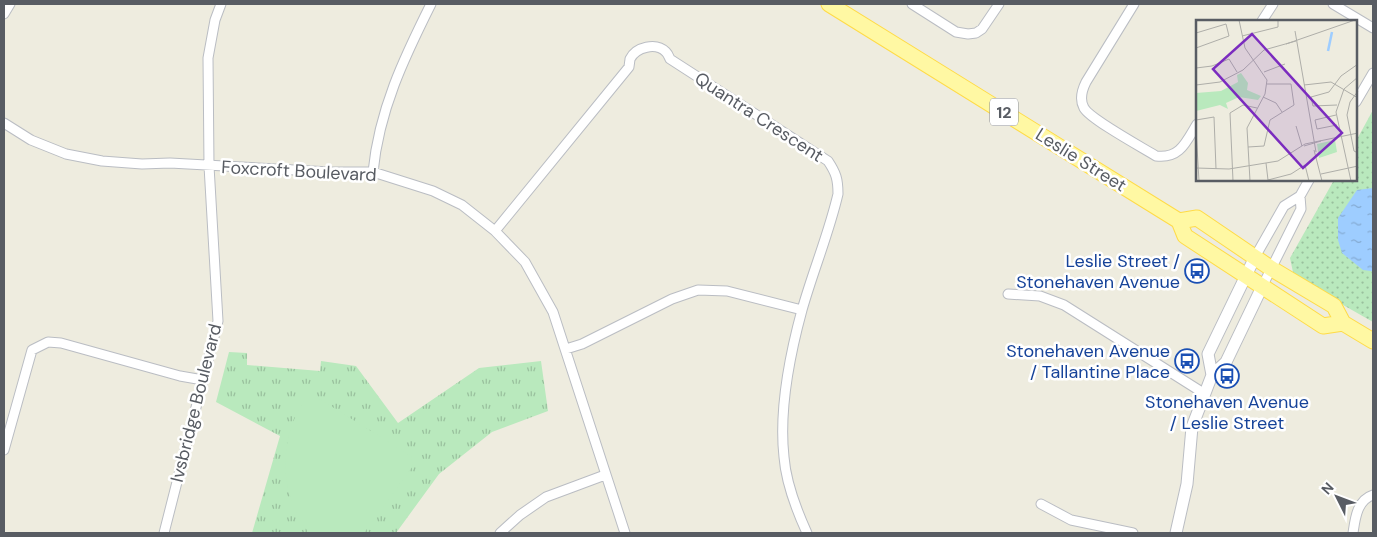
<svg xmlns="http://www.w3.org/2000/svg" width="1377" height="537" font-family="'DM Sans',sans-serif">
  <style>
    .grass { fill: url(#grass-dots) }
    .park { fill: url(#park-tufts) }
    .pitch { fill: #b9e9bd }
    .water { fill: url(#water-ripples) }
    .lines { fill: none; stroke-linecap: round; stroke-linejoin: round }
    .minor-casing { stroke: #babdc3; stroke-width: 11 }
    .tertiary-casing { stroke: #babdc3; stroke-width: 13 }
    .primary-casing { stroke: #ffdb47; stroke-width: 17 }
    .minor { stroke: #fff; stroke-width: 9 }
    .tertiary { stroke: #fff; stroke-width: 11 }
    .primary { stroke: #fff8a3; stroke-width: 15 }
    .labels { text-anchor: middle; stroke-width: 5; stroke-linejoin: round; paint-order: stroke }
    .shield { fill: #fff; stroke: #8a8d92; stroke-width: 1 }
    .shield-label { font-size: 16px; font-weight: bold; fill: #585c63 }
    .street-label { font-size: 18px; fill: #585c63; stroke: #fff }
    .transit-label { font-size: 18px; fill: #164399; stroke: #fff; text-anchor: end }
    .inset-river { fill: none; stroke: #9ecdff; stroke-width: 2.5 }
    .inset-road { fill: none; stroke: #aeaea9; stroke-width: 1 }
    .view { fill: #7b2cbf; fill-opacity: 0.15; stroke: #7b2cbf; stroke-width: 2.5 }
    .inset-edge { fill: none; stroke: #585c63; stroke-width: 2.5 }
  </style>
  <defs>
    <pattern id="grass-dots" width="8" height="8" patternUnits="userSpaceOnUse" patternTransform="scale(1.25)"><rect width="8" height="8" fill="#b9e9bd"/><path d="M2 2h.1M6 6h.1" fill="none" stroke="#99c09d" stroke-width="1.8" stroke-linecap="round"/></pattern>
    <pattern id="park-tufts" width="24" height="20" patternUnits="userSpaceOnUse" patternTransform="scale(1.25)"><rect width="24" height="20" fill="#b9e9bd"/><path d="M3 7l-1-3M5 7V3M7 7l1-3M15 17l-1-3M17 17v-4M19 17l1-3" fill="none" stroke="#99c09d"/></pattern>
    <pattern id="water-ripples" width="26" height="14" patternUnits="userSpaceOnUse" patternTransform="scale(1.25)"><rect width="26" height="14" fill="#9ecdff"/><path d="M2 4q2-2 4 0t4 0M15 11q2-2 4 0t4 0" fill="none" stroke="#84aad2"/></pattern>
  </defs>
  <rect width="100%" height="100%" fill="#eeecdf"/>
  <!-- grass -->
  <path class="grass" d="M 1373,110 L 1373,322 L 1294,277 L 1290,258 L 1334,180 L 1356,180 L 1356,141 Z"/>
  <!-- park -->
  <path class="park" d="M 229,352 L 247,353 L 247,365 L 320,371 L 321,361 L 356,366 L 398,423 L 479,368 L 541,361 L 548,411 L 492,432 L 439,474 L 396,533 L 252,533 L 280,436 L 216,402 Z"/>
  <!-- pitch -->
  <path class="pitch" d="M 310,393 L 411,456 L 413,466 L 364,533 L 309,533 C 281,497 278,449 299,409 C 302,403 306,398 310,393 Z"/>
  <!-- water -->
  <path class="water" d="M 1373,188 L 1373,272 L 1371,271 L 1363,270 L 1342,253 L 1338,240 L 1338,218 L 1357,190 Z"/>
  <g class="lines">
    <!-- minor casing -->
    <g class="minor-casing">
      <path id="minor" d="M 912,4 L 956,32 L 968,34 L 976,33 L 982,29 L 999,4
        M 1134,4 L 1086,82 C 1082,90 1079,99 1084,108 C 1090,119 1143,148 1156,156 C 1180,159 1186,142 1197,124
        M 1333,4 L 1373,28
        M 4,14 L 10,4
        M 1262,21 L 1273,4
        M 1356,102 L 1373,73
        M 4,123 L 31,140 L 66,154 L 102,161 L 142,164 L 170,163 L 330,172 L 373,172 L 433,191 L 462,205 L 495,231 L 525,262 L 553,312 L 625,533
        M 373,172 C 379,110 404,58 431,4
        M 495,231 L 629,67 C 629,66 630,60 630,59 C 636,47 656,42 666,52 C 668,54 669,57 670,59 L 828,161 C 836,173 838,179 838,194 C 829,233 813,271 802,310 C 790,354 779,412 784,457 C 786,483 796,509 807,533
        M 1255,257 L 1284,206 L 1300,196 L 1309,180
        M 1262,287 L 1301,209 L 1300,196
        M 1008,294 L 1040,296 L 1064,305 L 1205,394
        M 566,349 L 582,344 L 672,299 L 698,290 L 727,291 L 802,310
        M 4,450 L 32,350 L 48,342 L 61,343 L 180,376 L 203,380
        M 1041,504 L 1071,520 L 1133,533
        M 164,533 L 218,321 L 209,166 L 208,58 L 215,20 L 221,4
        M 500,533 L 520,515 L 546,497 L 605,475
        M 1353,533 C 1355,519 1357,500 1373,495"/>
    </g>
    <!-- tertiary casing -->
    <g class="tertiary-casing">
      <path id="tertiary" d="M 1212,375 L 1208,354 L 1255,257
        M 1176,533 L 1187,484 L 1192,427 L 1212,375 L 1226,362 L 1262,287"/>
    </g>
    <!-- primary casing -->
    <g class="primary-casing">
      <path id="primary" d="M 829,4 L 1179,221 L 1185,236 L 1323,326 L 1343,323
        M 1179,221 L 1197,218 L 1272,269 L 1334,306 L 1343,323 L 1373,341"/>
    </g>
    <!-- minor -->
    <use href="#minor" class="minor"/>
    <!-- tertiary -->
    <use href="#tertiary" class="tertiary"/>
    <!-- primary -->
    <use href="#primary" class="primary"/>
  </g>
  <!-- icons -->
  <defs>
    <g id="bus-ring" transform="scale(1.25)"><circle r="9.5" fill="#fff" stroke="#1a4fb4" stroke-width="1.5"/><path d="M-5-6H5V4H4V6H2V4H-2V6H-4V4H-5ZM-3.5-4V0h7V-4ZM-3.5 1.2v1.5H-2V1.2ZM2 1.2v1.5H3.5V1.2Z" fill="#1a4fb4"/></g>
  </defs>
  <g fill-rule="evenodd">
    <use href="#bus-ring" x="1197" y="271"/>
    <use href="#bus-ring" x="1187" y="361"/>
    <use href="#bus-ring" x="1227" y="376"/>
  </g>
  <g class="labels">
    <!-- shield labels -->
    <rect class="shield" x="990" y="98.5" width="28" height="27" rx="4"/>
    <g class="shield-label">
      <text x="1004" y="118">12</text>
    </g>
    <!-- street labels -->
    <g class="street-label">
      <text transform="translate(759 117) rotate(33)" y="6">Quantra Crescent</text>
      <text transform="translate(1081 160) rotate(32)" y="6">Leslie Street</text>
      <text transform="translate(299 171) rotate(3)" y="6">Foxcroft Boulevard</text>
      <text transform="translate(196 403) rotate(-76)" y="6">Ivsbridge Boulevard</text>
    </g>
    <!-- transit labels -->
    <g class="transit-label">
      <text x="1180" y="267">Leslie Street /<tspan x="1180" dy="21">Stonehaven Avenue</tspan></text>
      <text x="1170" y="357">Stonehaven Avenue<tspan x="1170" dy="21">/ Tallantine Place</tspan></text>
      <text x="1227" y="408" text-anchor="middle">Stonehaven Avenue<tspan x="1227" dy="21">/ Leslie Street</tspan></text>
    </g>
  </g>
  <!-- overview -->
  <g transform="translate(1196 20)">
    <rect width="161" height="161" fill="#eeecdf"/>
    <path d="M 139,120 L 141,132 L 123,138 L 121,124 Z" fill="#b9e9bd"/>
    <path d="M 45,53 L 52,63 L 51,70 L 65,76 L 62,80 L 43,77 L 30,83 L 32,89 L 24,85 L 0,91 L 0,73 L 25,71 L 42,62 L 41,55 Z" fill="#b9e9bd"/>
    <path class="inset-river" d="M 132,31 L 136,12"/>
    <path class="inset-road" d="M 43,0 L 49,28 L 71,60 L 69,74 L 51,108 L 54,161M 99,11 L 120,132M 0,13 L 30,4 L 33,16 L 0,28M 46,16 L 82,7 L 82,0M 90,24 L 159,0M 0,48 L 16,46 L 33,39 L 41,52M 68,52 L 89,44M 0,65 L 24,62 L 47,50 L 68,30 L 100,21M 108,65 L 135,62 L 162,78M 162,71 L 154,82 L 151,95 L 158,131 L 162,133M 67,77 L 80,83 L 86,92M 141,85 L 117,86 L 115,77 L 133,72 L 145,56 L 162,44M 140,95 L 119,100 L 121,109 L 141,105M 0,100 L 18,97 L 20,149M 100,106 L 106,126M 0,110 L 3,161M 108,126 L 125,121M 52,127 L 68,126 L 74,100 L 98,85 L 95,64 L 71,64M 118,130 L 126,161M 70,143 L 72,160 L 95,154 L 109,145 L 113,161M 0,148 L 33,149 L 82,141 L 109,124 L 162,113M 125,154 L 162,146M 37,161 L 34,93 L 47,85 L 61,88M 155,161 L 140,92 L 148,69 L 162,57"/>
    <path class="view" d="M 56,14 L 146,113 L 107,148 L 17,49 Z"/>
    <rect width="161" height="161" class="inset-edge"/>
  </g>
  <!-- border -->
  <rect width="1377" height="537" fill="none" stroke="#585c63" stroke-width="10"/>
  <!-- north arrow -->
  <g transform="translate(1337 497) rotate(312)" stroke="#ffffff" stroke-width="4" paint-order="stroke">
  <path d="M0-4L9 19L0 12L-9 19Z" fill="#585c63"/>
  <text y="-8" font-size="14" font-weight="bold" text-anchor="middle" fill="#585c63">N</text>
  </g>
</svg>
